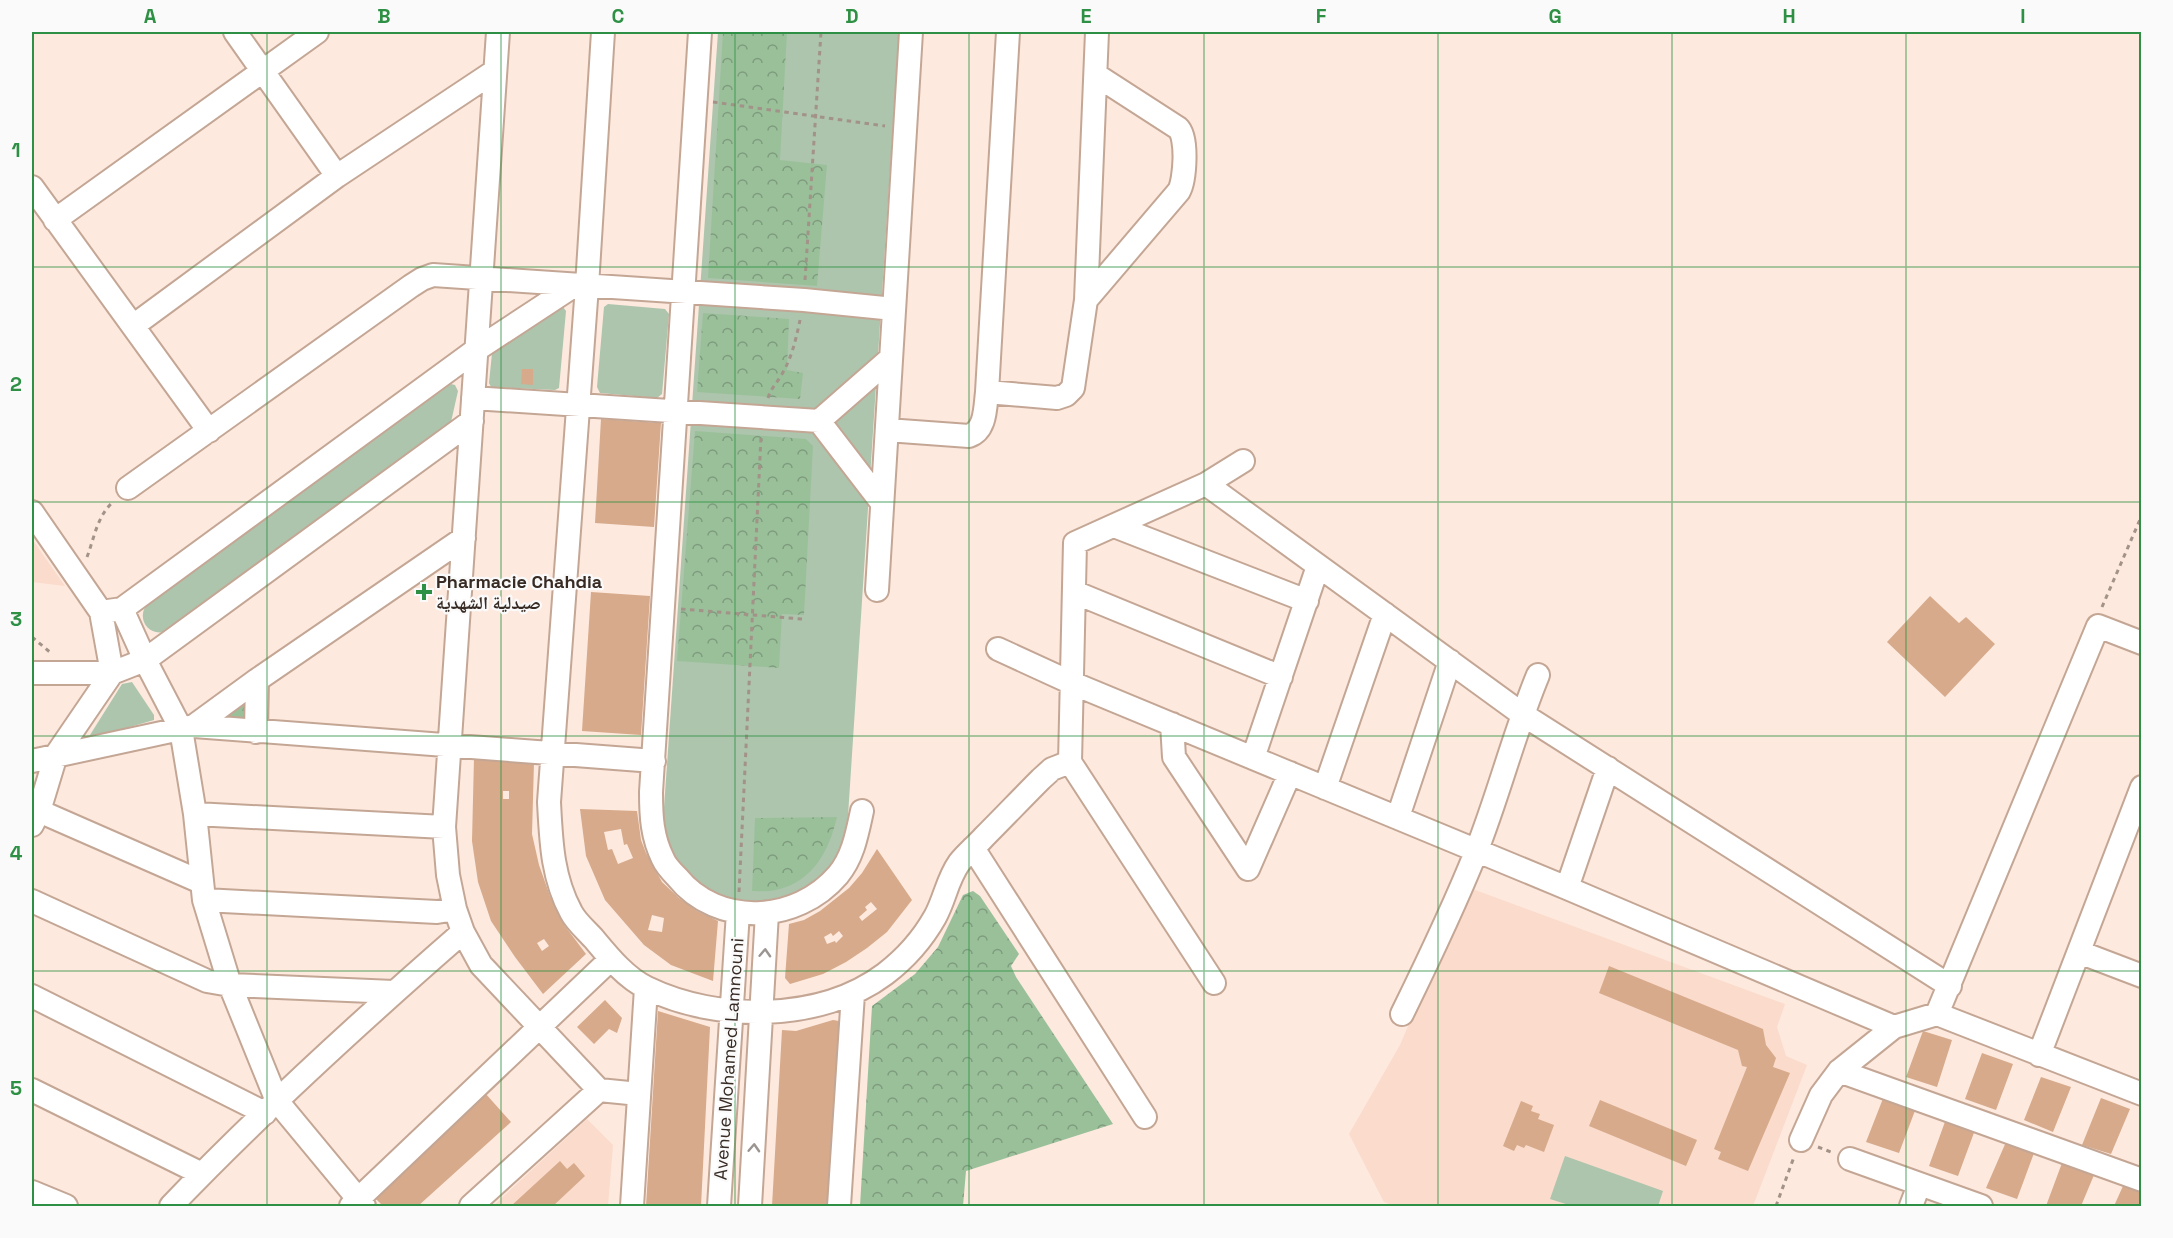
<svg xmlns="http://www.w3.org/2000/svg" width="2173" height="1238" font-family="'Space Grotesk','Noto Naskh Arabic',sans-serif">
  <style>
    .built { fill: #fbdbcb }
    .grass { fill: #adc5ad }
    .forest { fill: url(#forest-crowns) }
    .building { fill: #d6aa8b; fill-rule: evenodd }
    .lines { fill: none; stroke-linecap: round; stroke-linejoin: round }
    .minor-casing { stroke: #c4a695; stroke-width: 26 }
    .path { stroke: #a29288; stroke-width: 3; stroke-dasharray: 4.5 4.5; stroke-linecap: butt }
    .minor { stroke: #fff; stroke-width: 22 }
    .oneway { stroke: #9b9592 }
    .grid { fill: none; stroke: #2e9044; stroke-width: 1.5; stroke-opacity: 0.55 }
    .poi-dot { fill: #2e9044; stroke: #fafafa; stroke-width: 2 }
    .labels { text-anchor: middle; stroke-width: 4.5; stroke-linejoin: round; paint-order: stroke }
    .poi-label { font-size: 18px; font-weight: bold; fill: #372b24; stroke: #fafafa; text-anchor: start }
    .street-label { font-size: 18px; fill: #372b24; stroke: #fafafa }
    .neatline { fill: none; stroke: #2e9044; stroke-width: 2 }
    .grid-label { font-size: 20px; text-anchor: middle; font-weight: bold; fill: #2e9044 }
  </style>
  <defs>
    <pattern id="forest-crowns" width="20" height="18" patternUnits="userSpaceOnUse" patternTransform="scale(1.5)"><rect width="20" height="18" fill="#9ac09a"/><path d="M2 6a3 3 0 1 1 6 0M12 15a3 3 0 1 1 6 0" fill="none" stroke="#7e9c7d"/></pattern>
  </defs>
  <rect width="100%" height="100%" fill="#fde9de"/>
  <!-- built -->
  <path class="built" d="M 32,539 L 65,586 L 32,582 Z
    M 1467,887 L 1785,1004 L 1777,1027 L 1786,1056 L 1807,1065 L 1753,1206 L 1394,1206 L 1384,1202 L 1349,1134 L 1400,1045 Z
    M 587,1119 L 613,1145 L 608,1206 L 493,1206 Z"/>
  <!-- grass -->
  <path class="grass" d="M 718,32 L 899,32 L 848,816 C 844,836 840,854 827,871 C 785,923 702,909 672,853 C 667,844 666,832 663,822 Z
    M 608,304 L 665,309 L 669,314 L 662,394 L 657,398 L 600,393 L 597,387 L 604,307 Z
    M 559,307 L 563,307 L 566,311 L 559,388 L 555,390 L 491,387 L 489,383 L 492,353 Z
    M 451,384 L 455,385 L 458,391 L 451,422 L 169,630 C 149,640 133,617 150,601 Z
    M 132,682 L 154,715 L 154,720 L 92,738 L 90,735 L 122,684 Z
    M 1565,1156 L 1663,1191 L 1658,1206 L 1572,1206 L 1550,1199 Z"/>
  <!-- forest -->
  <path class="forest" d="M 723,32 L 787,32 L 780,160 L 827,165 L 817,286 L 708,278 Z
    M 703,313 L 789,319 L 787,370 L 803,373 L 800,399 L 697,392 Z
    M 695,431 L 806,439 L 813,446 L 804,615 L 782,614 L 779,668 L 677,661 Z
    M 245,702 L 249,705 L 251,722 L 227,721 L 226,713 Z
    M 837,817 C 829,851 813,882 776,890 C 769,892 759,891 752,891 L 755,818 Z
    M 973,891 L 980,896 L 1019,954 L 1011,966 L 1016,977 L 1113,1124 L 966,1171 L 963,1206 L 860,1206 L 872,1006 L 915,974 L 938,947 L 963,895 Z"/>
  <!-- building -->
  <path class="building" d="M 522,369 L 533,369 L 533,385 L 521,384 Z
    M 601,419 L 661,423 L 654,527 L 595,523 Z
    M 591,592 L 650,596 L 641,735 L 582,731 Z
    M 1930,596 L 1959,623 L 1966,617 L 1995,644 L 1945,697 L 1887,642 Z
    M 474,758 L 534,762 L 532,834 L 539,865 L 550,896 L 565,926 L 586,954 L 543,994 L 515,957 L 491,921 L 478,882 L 472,841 ZM 503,791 L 509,791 L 509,799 L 503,799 ZM 544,939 L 549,946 L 542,951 L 537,943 Z
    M 580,809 L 637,811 L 641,840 L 646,853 L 662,882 L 679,898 L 697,911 L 718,921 L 713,981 L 671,965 L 644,945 L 605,900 L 586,856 ZM 621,829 L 624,845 L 627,844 L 633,858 L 618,864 L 612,849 L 608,850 L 604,832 ZM 652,915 L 664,918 L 662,932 L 648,930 Z
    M 877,849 L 912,900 L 887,932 L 867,948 L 846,962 L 823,974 L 790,984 L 785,978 L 789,924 L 804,920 L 820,911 L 849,888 L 862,873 ZM 871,902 L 877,909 L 862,921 L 859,917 L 867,910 L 865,907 ZM 839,931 L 843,936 L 836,943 L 835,941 L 827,944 L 824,937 L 831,933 L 833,936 Z
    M 1609,966 L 1763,1029 L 1766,1045 L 1776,1058 L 1773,1067 L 1790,1073 L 1748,1171 L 1718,1159 L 1721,1152 L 1714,1149 L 1747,1067 L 1742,1066 L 1738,1050 L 1599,993 Z
    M 605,1000 L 622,1018 L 617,1033 L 609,1029 L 594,1044 L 577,1027 Z
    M 658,1011 L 710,1027 L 701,1206 L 646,1206 Z
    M 833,1020 L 839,1021 L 828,1206 L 772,1206 L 782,1030 L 796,1031 Z
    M 1923,1031 L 1952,1040 L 1937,1087 L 1906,1077 Z
    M 1982,1053 L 2013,1064 L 1996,1110 L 1965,1099 Z
    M 2041,1077 L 2071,1087 L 2053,1132 L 2024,1120 Z
    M 485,1093 L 511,1122 L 418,1206 L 383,1206 L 375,1198 Z
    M 1884,1096 L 1916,1108 L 1899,1153 L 1866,1142 Z
    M 2101,1098 L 2130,1109 L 2111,1154 L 2082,1145 Z
    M 1600,1100 L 1697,1140 L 1686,1166 L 1589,1126 Z
    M 1521,1101 L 1533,1106 L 1531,1111 L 1540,1114 L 1538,1119 L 1554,1125 L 1544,1152 L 1526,1145 L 1524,1148 L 1517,1145 L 1514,1151 L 1503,1146 Z
    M 1946,1119 L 1975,1130 L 1958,1176 L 1929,1166 Z
    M 2006,1142 L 2034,1153 L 2017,1199 L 1986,1188 Z
    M 560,1161 L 567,1169 L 574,1163 L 585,1176 L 553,1206 L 511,1206 Z
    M 2062,1163 L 2094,1175 L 2081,1206 L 2046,1206 Z
    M 2123,1186 L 2142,1193 L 2142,1206 L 2114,1206 Z"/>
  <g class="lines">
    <!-- minor casing -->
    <g class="minor-casing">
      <path id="minor" d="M 235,32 L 337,176
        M 498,32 L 444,827 L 448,875 L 455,909 L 463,932 L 481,965 L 599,1090 L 639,1094
        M 603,32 L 587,286 L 549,802 C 551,840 552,877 571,912 C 576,922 587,931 594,939 C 609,957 626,978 647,988 C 717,1022 821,1022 885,974 C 906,958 922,940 935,917 C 945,899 947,880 959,863 C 966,854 976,846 984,837 C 1003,818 1022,798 1041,779 L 1052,769 L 1070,762
        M 700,32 L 651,792 C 651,816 652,837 663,859 C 666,866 672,872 677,877 C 718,928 797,923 838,875 C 853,857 857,834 862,811
        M 32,187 L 209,431
        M 55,220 L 317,32
        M 1086,300 L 1179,191 C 1185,180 1188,137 1178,128 L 1096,75
        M 133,326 L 337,176 L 495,71
        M 987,392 L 1057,398 L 1066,395 L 1073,388 L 1086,300 L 1097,32
        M 473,398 L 819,421 L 891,358
        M 819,421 L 882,503
        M 887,430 L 969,436 C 986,430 985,408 987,392 L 1008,32
        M 1206,484 L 1522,714 L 1950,986
        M 128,488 L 411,286 L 422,279 L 433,275 L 804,300 L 894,309
        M 32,512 L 101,612 L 122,609 L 476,350 L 575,285
        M 1114,526 L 1307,601
        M 877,590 L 911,32
        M 1074,592 L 1281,677
        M 998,649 L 1072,683 L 1567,888 L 1894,1027
        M 32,673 L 112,673 L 145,660 L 122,609
        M 1172,724 L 1174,757 L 1248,869 L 1290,773
        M 194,726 L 654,761
        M 256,732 L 257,680
        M 1253,758 L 1318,566
        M 32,761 L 194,726 L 257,680 L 464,538
        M 1325,788 L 1385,614
        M 39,811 L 201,882
        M 195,814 L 444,827
        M 1398,817 L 1450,661
        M 32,825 L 39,811 L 56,755 L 112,673 L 101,612
        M 973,848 L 1145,1117
        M 1567,888 L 1608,768
        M 204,900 L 437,912 L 455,909
        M 32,901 L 207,981 L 230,985 L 394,992
        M 2079,952 L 2142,976
        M 1214,983 L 1070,762 L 1075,543 L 1206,484 L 1243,461
        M 32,996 L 265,1113
        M 1402,1014 C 1428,961 1454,907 1476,852 C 1499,794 1514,733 1538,675
        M 1937,1014 L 2098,626 L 2142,643
        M 2039,1055 L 2142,787
        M 1839,1071 L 2142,1180
        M 32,1090 L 202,1174
        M 1801,1140 L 1821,1095 L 1839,1071 L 1894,1027 L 1937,1014 L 2142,1094
        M 1850,1159 L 1981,1206
        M 32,1192 L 66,1206
        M 171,1206 C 263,1110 362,1020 463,932
        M 351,1206 L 611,959
        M 364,1206 L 277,1101 L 230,985 L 204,900 L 195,814 L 181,729 L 145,660 L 472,421
        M 471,1206 L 599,1090
        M 632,1206 L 646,988
        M 719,1206 L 738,912
        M 750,1206 L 767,913
        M 839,1206 L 853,994
        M 1911,1206 L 1919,1185"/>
    </g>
    <!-- path -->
    <path class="path" d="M 713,102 L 885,126
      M 805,280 L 821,32
      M 768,398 C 771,388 777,383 782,374 C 792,357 796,339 800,320
      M 87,557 C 94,539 97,516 113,502
      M 2102,607 L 2142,515
      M 681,609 L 802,619
      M 32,637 L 51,653
      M 739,892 L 761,437
      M 1818,1147 L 1831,1152
      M 1776,1206 L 1794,1157"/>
    <!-- minor -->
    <use href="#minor" class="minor"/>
  </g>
  <!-- one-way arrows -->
  <defs><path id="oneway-chevron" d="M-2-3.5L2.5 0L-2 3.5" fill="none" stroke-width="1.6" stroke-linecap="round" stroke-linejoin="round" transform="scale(1.5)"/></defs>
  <g class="oneway">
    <use href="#oneway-chevron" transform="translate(765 953) rotate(-87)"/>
    <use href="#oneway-chevron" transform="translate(754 1148) rotate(-87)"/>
  </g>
  <!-- grid -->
  <path class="grid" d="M 267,32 L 267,1206M 501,32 L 501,1206M 735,32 L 735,1206M 969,32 L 969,1206M 1204,32 L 1204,1206M 1438,32 L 1438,1206M 1672,32 L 1672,1206M 1906,32 L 1906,1206M 32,267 L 2142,267M 32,502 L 2142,502M 32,736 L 2142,736M 32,971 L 2142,971"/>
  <!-- markers -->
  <path class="poi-dot" d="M421 583h6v6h6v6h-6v6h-6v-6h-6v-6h6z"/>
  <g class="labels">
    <!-- poi labels -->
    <g class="poi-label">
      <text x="436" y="588">Pharmacie Chahdia<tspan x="436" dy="21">صيدلية الشهدية</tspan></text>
    </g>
    <!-- street labels -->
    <g class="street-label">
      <text transform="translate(729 1059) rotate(-86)" y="6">Avenue Mohamed Lamnouni</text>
    </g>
  </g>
  <!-- border -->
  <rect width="2173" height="1238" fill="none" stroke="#fafafa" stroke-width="66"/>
  <rect x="33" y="33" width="2107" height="1172" class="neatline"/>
  <g class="grid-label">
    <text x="150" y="23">A</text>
    <text x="384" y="23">B</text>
    <text x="618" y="23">C</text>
    <text x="852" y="23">D</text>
    <text x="1086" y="23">E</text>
    <text x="1321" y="23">F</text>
    <text x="1555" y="23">G</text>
    <text x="1789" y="23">H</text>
    <text x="2023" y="23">I</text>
    <text x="16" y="157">1</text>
    <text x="16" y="391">2</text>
    <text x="16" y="626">3</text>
    <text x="16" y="860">4</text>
    <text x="16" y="1095">5</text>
  </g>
</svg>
